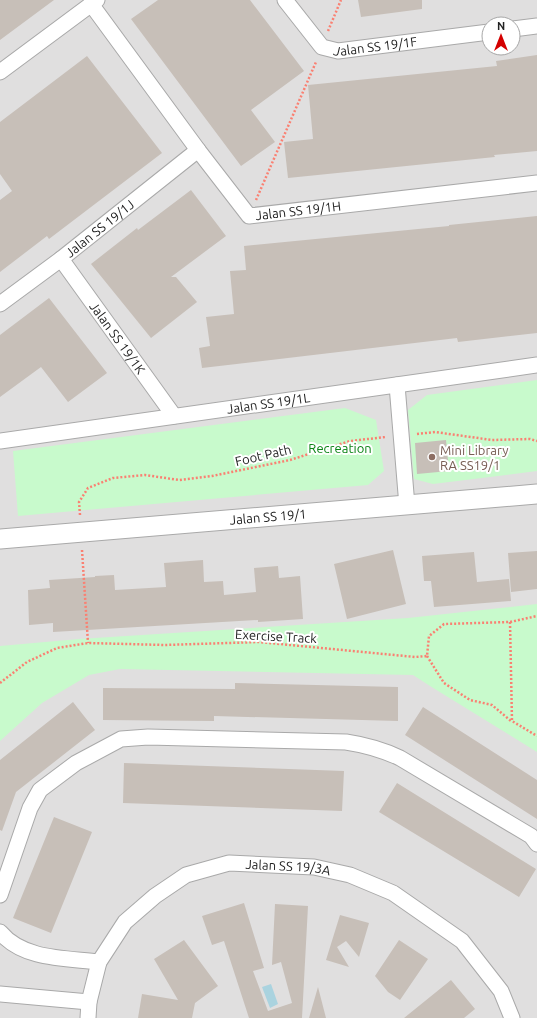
<svg xmlns="http://www.w3.org/2000/svg" width="537" height="1018" font-family="Ubuntu,sans-serif">
  <style>
    .residential { fill: #e0dfdf; fill-rule: evenodd }
    .park { fill: #c8facc }
    .water { fill: #aad3df }
    .building { fill: #c7bfb8 }
    .lines { fill: none; stroke-linecap: round; stroke-linejoin: round }
    .minor-casing { stroke: #a9a9a9; stroke-width: 17 }
    .tertiary-casing { stroke: #a9a9a9; stroke-width: 21 }
    .path { stroke: #fa8072; stroke-width: 2.5; stroke-dasharray: 2 2; stroke-linecap: butt }
    .minor { stroke: #fff; stroke-width: 15 }
    .tertiary { stroke: #fff; stroke-width: 19 }
    .education-dot { fill: #8d6e63; stroke: #fff; stroke-width: 1.5 }
    .labels { text-anchor: middle; stroke-width: 4; stroke-linejoin: round; paint-order: stroke }
    .street-label { font-size: 13px; fill: #222; stroke: #fff }
    .park-label { font-size: 13px; fill: #0c8416; stroke: #fff }
    .education-label { font-size: 13px; fill: #785e54; stroke: #fff; text-anchor: start }
  </style>
  <rect width="100%" height="100%" fill="#f2efe9"/>
  <!-- residential -->
  <path class="residential" d="M 0,0 L 537,0 L 537,1018 L 0,1018 ZM 489,24 L 513,24 L 513,48 L 489,48 Z"/>
  <!-- park -->
  <path class="park" d="M 537,380 L 537,471 L 433,484 L 414,479 L 408,410 L 427,395 Z
    M 345,408 L 376,420 L 384,471 L 368,485 L 18,516 L 13,451 Z
    M 537,604 L 537,752 L 430,686 L 413,675 L 120,669 L 89,675 L 42,703 L 0,741 L 0,646 L 79,639 L 408,618 Z"/>
  <!-- water -->
  <path class="water" d="M 271,984 L 278,1004 L 270,1008 L 262,987 Z"/>
  <!-- building -->
  <path class="building" d="M 0,0 L 54,0 L 0,40 Z
    M 158,0 L 250,0 L 304,71 L 251,110 L 275,142 L 241,166 L 131,19 Z
    M 358,0 L 422,0 L 422,9 L 361,17 Z
    M 537,55 L 537,151 L 494,155 L 495,157 L 288,178 L 284,142 L 313,139 L 308,85 L 497,66 L 496,61 Z
    M 87,56 L 162,153 L 49,239 L 47,236 L 0,272 L 0,200 L 12,191 L 0,174 L 0,122 Z
    M 191,190 L 226,236 L 171,277 L 176,277 L 197,302 L 151,338 L 91,264 L 137,228 L 138,230 Z
    M 537,216 L 537,333 L 458,342 L 457,338 L 202,368 L 199,348 L 210,346 L 206,317 L 234,314 L 230,271 L 246,270 L 244,246 L 449,226 L 449,225 Z
    M 49,298 L 107,373 L 68,402 L 41,367 L 0,397 L 0,335 Z
    M 446,440 L 449,471 L 417,474 L 415,443 Z
    M 393,550 L 406,604 L 347,619 L 334,564 Z
    M 537,551 L 537,589 L 511,592 L 508,553 Z
    M 474,552 L 477,582 L 509,579 L 511,601 L 434,607 L 431,581 L 424,581 L 422,556 Z
    M 203,560 L 204,582 L 223,581 L 224,595 L 256,592 L 254,568 L 278,566 L 279,578 L 300,576 L 303,619 L 258,622 L 258,620 L 53,632 L 53,623 L 29,625 L 28,590 L 50,588 L 49,580 L 95,577 L 95,576 L 114,575 L 115,590 L 166,587 L 164,563 Z
    M 235,683 L 398,687 L 398,721 L 214,716 L 214,721 L 103,720 L 103,688 L 235,689 Z
    M 73,702 L 95,730 L 16,792 L 2,831 L 0,830 L 0,760 Z
    M 423,707 L 537,780 L 537,819 L 405,735 Z
    M 124,763 L 344,771 L 342,811 L 123,803 Z
    M 397,783 L 536,869 L 519,897 L 379,812 Z
    M 54,817 L 92,832 L 51,933 L 13,918 Z
    M 244,903 L 264,968 L 253,971 L 268,1011 L 292,1003 L 281,962 L 272,965 L 275,904 L 308,906 L 302,1018 L 249,1018 L 224,941 L 212,945 L 202,916 Z
    M 340,915 L 369,923 L 359,957 L 346,941 L 337,947 L 349,967 L 326,960 Z
    M 184,940 L 218,986 L 195,1003 L 192,1018 L 138,1018 L 142,994 L 178,1000 L 154,959 Z
    M 399,940 L 428,959 L 400,1000 L 388,992 L 375,976 Z
    M 451,980 L 475,1009 L 464,1018 L 404,1018 Z
    M 318,987 L 326,1018 L 309,1018 Z"/>
  <g class="lines">
    <!-- minor casing -->
    <g class="minor-casing">
      <g id="minor">
        <path id="s1" d="M 285,0 L 322,47 L 338,51 L 489,32"/>
        <path id="s2" d="M 91,4 L 198,150 L 249,216 L 537,183"/>
        <path d="M 513,29 L 537,26"/>
        <path d="M 0,72 L 97,0"/>
        <path id="s3" d="M 61,259 L 174,416"/>
        <path id="s4" d="M 0,304 L 61,259 L 198,150"/>
        <path d="M 397,385 L 407,506"/>
        <path id="s5" d="M 0,441 L 537,365"/>
        <path d="M 0,895 L 30,808 L 40,790 L 76,763 L 121,739 L 148,737 L 346,742 C 366,745 383,750 400,758 L 531,836 L 537,844"/>
        <path d="M 0,932 C 23,960 66,958 99,962"/>
        <path d="M 0,994 L 89,1002"/>
        <path id="s6" d="M 88,1018 L 89,1002 L 99,962 L 125,922 L 155,896 L 186,875 L 229,863 L 314,867 L 350,875 L 393,893 L 462,941 L 501,991 L 512,1018"/>
      </g>
    </g>
    <!-- tertiary casing -->
    <g class="tertiary-casing">
      <g id="tertiary">
        <path id="s7" d="M 0,539 L 537,494"/>
      </g>
    </g>
    <!-- path -->
    <path class="path" d="M 328,31 L 341,0
      M 256,200 L 316,62
      M 417,434 L 435,432 L 492,440 L 530,439 L 537,441
      M 80,515 L 79,502 L 88,488 L 113,478 L 145,475 L 179,480 L 212,476 L 290,460 L 350,441 L 386,437
      M 82,550 L 88,643
      M 510,622 L 512,721 L 537,736
      M 427,656 L 444,683 L 470,700 L 492,705 L 511,721
      M 0,683 L 27,662 L 57,648 L 88,643 L 165,645 L 259,642 L 415,657 L 427,656 L 429,636 L 444,624 L 510,622 L 537,616"/>
    <!-- minor -->
    <use href="#minor" class="minor"/>
    <!-- tertiary -->
    <use href="#tertiary" class="tertiary"/>
  </g>
  <!-- markers -->
  <circle class="education-dot" cx="432" cy="457" r="4"/>
  <g class="labels">
    <!-- street labels -->
    <g class="street-label">
      <text dy="5" stroke="none"><textPath href="#s1" startOffset="114">Jalan SS 19/1F</textPath></text>
      <text dy="5" stroke="none"><textPath href="#s2" startOffset="314">Jalan SS 19/1H</textPath></text>
      <text dy="5" stroke="none"><textPath href="#s4" startOffset="125">Jalan SS 19/1J</textPath></text>
      <text dy="5" stroke="none"><textPath href="#s3" startOffset="97">Jalan SS 19/1K</textPath></text>
      <text dy="5" stroke="none"><textPath href="#s5" startOffset="271">Jalan SS 19/1L</textPath></text>
      <text transform="translate(263 455) rotate(-13)" y="5">Foot Path</text>
      <text dy="5" stroke="none"><textPath href="#s7" startOffset="269">Jalan SS 19/1</textPath></text>
      <text transform="translate(276 636) rotate(3)" y="5">Exercise Track</text>
      <text dy="5" stroke="none"><textPath href="#s6" startOffset="286">Jalan SS 19/3A</textPath></text>
    </g>
    <!-- park labels -->
    <g class="park-label">
      <text x="340" y="453">Recreation</text>
    </g>
    <!-- education labels -->
    <g class="education-label">
      <text x="440" y="455">Mini Library<tspan x="440" dy="15">RA SS19/1</tspan></text>
    </g>
  </g>
  <!-- north arrow -->
  <g transform="translate(501 36)"><circle r="19" fill="#ffffff" stroke="#a7a7a7"/>
  <path d="M0-3L7 15L0 10L-7 15Z" fill="#d40000"/>
  <text y="-6" font-size="11" font-weight="bold" text-anchor="middle" fill="#222222">N</text>
  </g>
</svg>
